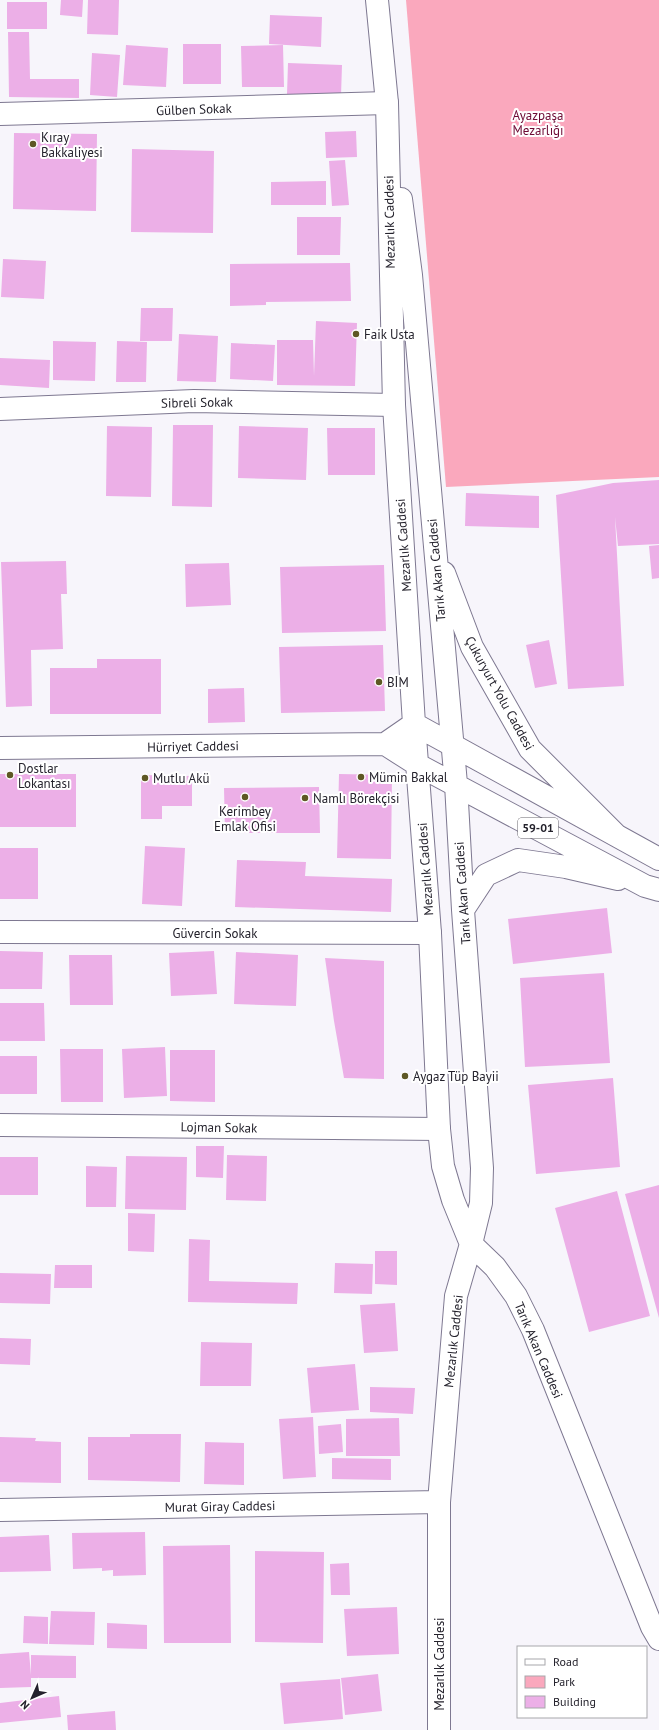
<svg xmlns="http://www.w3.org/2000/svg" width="659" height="1730" font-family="'PT Sans',sans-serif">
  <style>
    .green { fill: #faa8bd }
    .building { fill: #ecafe7 }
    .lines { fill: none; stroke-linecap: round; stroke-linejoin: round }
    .street-casing { stroke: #7e7891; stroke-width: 24 }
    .primary-casing { stroke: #7e7891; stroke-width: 24 }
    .street { stroke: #fff; stroke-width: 22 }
    .primary { stroke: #fff; stroke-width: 22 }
    .poi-dot { fill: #5e5824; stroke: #fff; stroke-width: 1.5 }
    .labels { text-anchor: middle; stroke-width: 4; stroke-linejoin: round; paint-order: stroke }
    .shield { fill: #fff; stroke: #66646b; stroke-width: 1 }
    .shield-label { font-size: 12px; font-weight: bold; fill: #24222c }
    .street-label { font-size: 13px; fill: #24222c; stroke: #fff }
    .park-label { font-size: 13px; fill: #6d0a34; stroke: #fff }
    .poi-label { font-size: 13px; fill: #24222c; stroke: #fff; text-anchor: start }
  </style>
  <rect width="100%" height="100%" fill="#f7f5fb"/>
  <!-- green -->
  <path class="green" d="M 406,0 L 659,0 L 659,477 L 446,487 Z"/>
  <!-- building -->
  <path class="building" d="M 61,0 L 83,0 L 82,17 L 60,15 Z
    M 88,0 L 119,0 L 118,35 L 87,34 Z
    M 7,2 L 47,2 L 47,29 L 7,29 Z
    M 270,15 L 322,17 L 321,47 L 269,44 Z
    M 8,32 L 29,32 L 30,79 L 79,79 L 79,98 L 9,97 Z
    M 183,44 L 221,44 L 221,84 L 183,84 Z
    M 126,45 L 168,48 L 166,87 L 123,85 Z
    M 283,45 L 284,87 L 242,87 L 241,46 Z
    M 92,53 L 120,55 L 117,97 L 90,95 Z
    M 288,63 L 342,65 L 341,96 L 287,94 Z
    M 356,131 L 357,157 L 326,158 L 325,132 Z
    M 14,133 L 97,134 L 96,211 L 13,209 Z
    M 132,149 L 214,151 L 213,233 L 131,232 Z
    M 345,160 L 349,205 L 332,206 L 329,161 Z
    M 326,181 L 326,205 L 271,205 L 271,182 Z
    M 297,217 L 341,217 L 340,255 L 297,255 Z
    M 3,259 L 46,261 L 44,299 L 1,297 Z
    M 350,263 L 351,301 L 266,302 L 266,305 L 230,306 L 230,264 Z
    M 141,308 L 173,308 L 172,341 L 140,341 Z
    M 316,321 L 357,323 L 355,386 L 277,385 L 277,340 L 313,340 L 314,376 Z
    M 179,334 L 218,336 L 216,382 L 177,381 Z
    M 53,341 L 96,342 L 95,381 L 53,380 Z
    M 117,341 L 147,342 L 146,382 L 116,382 Z
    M 231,343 L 275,345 L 273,381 L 230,379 Z
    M 0,358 L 50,360 L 49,388 L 0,385 Z
    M 173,425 L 213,425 L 212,507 L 172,506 Z
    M 107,426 L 152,427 L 151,497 L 106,496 Z
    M 239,426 L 308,428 L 306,480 L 238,478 Z
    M 327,428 L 375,428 L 375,475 L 328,475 Z
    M 659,480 L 659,544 L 618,546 L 615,517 L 624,686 L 568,689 L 556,495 L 613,483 Z
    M 466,493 L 539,496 L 539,528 L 465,526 Z
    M 659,545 L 659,578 L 652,579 L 649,546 Z
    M 66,561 L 67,594 L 61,594 L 63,649 L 31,650 L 32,706 L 6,707 L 1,562 Z
    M 229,563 L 231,605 L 186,607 L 185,564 Z
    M 384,565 L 386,631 L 282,633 L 280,567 Z
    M 549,640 L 557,684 L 535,688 L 526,645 Z
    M 383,645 L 385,711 L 281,713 L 279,647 Z
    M 97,659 L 161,659 L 161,714 L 50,714 L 50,668 L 97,668 Z
    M 244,688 L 245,722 L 208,723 L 208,689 Z
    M 0,774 L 76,774 L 76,827 L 0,827 Z
    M 339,774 L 392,775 L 391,859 L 337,858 Z
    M 141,775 L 192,776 L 192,806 L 162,806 L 162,819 L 141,819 Z
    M 319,787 L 320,833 L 225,833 L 224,788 Z
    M 145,846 L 185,848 L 182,906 L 142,904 Z
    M 0,848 L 38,848 L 38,899 L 0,899 Z
    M 237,860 L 306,862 L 305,876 L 392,879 L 391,912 L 235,907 Z
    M 607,908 L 612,953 L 513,964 L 508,919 Z
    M 0,951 L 43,952 L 42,989 L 0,989 Z
    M 214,951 L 217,994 L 171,996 L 169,953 Z
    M 236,952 L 298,955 L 296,1006 L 234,1004 Z
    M 69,955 L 112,955 L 113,1005 L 70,1005 Z
    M 325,958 L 384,961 L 384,1079 L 344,1078 L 334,1021 Z
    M 604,973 L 610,1063 L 525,1067 L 520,978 Z
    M 0,1003 L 44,1003 L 45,1041 L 0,1041 Z
    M 165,1047 L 167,1096 L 124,1098 L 122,1049 Z
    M 60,1049 L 103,1049 L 103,1102 L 61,1102 Z
    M 170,1050 L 215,1050 L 215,1102 L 170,1101 Z
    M 0,1056 L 37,1056 L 37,1094 L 0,1094 Z
    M 613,1078 L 620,1167 L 536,1174 L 528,1085 Z
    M 196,1146 L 224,1146 L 223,1178 L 196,1177 Z
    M 227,1155 L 267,1156 L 266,1201 L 226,1200 Z
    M 126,1156 L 187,1157 L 186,1210 L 125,1209 Z
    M 0,1157 L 38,1157 L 38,1195 L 0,1195 Z
    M 86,1166 L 117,1167 L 116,1207 L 86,1207 Z
    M 659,1185 L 659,1318 L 625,1194 Z
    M 617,1191 L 650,1316 L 589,1332 L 555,1208 Z
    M 128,1213 L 155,1214 L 154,1252 L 128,1251 Z
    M 189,1239 L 210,1240 L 209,1281 L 298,1283 L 297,1304 L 188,1302 Z
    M 375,1251 L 397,1251 L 397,1285 L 375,1284 Z
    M 335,1263 L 373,1264 L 372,1294 L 334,1293 Z
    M 55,1265 L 92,1265 L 92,1288 L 54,1288 Z
    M 0,1273 L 51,1274 L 50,1304 L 0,1303 Z
    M 395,1303 L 398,1351 L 364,1353 L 360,1305 Z
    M 0,1338 L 31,1339 L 30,1365 L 0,1364 Z
    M 201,1342 L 252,1343 L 251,1386 L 200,1386 Z
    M 355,1364 L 359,1410 L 311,1413 L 307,1368 Z
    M 370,1387 L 415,1388 L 413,1414 L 370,1412 Z
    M 313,1417 L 316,1477 L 283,1479 L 279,1419 Z
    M 399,1418 L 400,1456 L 346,1456 L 346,1419 Z
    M 341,1424 L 343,1452 L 319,1454 L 318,1426 Z
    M 130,1434 L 181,1434 L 180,1482 L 88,1480 L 88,1437 L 130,1437 Z
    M 0,1437 L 36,1438 L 35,1441 L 61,1442 L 61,1483 L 0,1482 Z
    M 205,1442 L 244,1443 L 244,1485 L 204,1484 Z
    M 332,1458 L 391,1459 L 391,1480 L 332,1479 Z
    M 145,1532 L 146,1575 L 113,1576 L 113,1570 L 102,1571 L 102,1568 L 73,1569 L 72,1533 Z
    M 49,1535 L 51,1571 L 0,1572 L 0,1537 Z
    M 230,1545 L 231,1643 L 164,1643 L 163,1546 Z
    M 255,1551 L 324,1552 L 323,1643 L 255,1642 Z
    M 349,1563 L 350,1595 L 331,1595 L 330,1564 Z
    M 397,1607 L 399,1654 L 347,1656 L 344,1609 Z
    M 51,1611 L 95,1612 L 94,1645 L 49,1644 Z
    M 24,1616 L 48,1617 L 48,1644 L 23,1643 Z
    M 107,1623 L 147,1625 L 147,1649 L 107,1648 Z
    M 29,1652 L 31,1675 L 31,1655 L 76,1656 L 76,1678 L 31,1678 L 31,1687 L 0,1688 L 0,1654 Z
    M 378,1674 L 382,1711 L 345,1715 L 341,1678 Z
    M 340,1679 L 343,1719 L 284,1724 L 280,1683 Z
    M 59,1696 L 61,1717 L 0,1723 L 0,1703 Z
    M 115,1711 L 116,1730 L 68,1730 L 67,1715 Z"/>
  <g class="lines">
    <!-- street casing -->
    <g class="street-casing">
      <path id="street" d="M 0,114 L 387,103
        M 0,409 L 194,401 L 394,405
        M 0,932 L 430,933
        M 0,1125 L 439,1129"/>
    </g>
    <!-- primary casing -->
    <g class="primary-casing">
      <path id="primary" d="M 377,0 L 387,103 L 394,405 L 414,724 L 430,933 L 439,1129 L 443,1166 L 453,1200 L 471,1244 L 495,1267 L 516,1296 L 533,1330 L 652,1627 L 659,1639
        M 401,199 L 411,275 L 456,784 L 463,910 L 482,1168 L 481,1203 L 471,1244 L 456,1296 L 439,1502 L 439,1730
        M 444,573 L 472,647 L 530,749 L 616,835
        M 385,744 L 414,724 L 659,859
        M 385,744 L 418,765 L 645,886 L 659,890
        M 0,748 L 385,744
        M 463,910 L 486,875 L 518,860 L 566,867 L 618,879
        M 0,1510 L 439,1502"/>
    </g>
    <!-- street -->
    <use href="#street" class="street"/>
    <!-- primary -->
    <use href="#primary" class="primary"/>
  </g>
  <!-- markers -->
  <g class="poi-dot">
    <circle cx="33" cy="144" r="4"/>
    <circle cx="356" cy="334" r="4"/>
    <circle cx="379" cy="682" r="4"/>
    <circle cx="10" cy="775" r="4"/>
    <circle cx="361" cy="777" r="4"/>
    <circle cx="145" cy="778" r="4"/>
    <circle cx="245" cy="797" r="4"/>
    <circle cx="305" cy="798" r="4"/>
    <circle cx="405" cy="1076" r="4"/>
  </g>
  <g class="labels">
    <!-- shield labels -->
    <rect class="shield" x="518" y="818" width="40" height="20" rx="3"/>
    <g class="shield-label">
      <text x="538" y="832">59-01</text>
    </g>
    <!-- street labels -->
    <g class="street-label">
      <text transform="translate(194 109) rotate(-2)" y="5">Gülben Sokak</text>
      <text transform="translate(389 222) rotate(-91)" y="5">Mezarlık Caddesi</text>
      <text transform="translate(197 402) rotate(-1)" y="5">Sibreli Sokak</text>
      <text transform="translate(403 545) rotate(-94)" y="5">Mezarlık Caddesi</text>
      <text transform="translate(436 570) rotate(-95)" y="5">Tarık Akan Caddesi</text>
      <text transform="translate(500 693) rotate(61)" y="5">Çukuryurt Yolu Caddesi</text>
      <text transform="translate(193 746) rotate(-1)" y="5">Hürriyet Caddesi</text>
      <text transform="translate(425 869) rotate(-94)" y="5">Mezarlık Caddesi</text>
      <text transform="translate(462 893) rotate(-94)" y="5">Tarık Akan Caddesi</text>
      <text x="215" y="938">Güvercin Sokak</text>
      <text transform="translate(219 1127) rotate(1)" y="5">Lojman Sokak</text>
      <text transform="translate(453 1341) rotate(-84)" y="5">Mezarlık Caddesi</text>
      <text transform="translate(539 1350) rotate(67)" y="5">Tarık Akan Caddesi</text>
      <text transform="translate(220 1506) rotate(-1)" y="5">Murat Giray Caddesi</text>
      <text transform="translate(439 1664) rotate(-90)" y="5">Mezarlık Caddesi</text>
    </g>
    <!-- park labels -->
    <g class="park-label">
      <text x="538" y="120">Ayazpaşa<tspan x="538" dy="15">Mezarlığı</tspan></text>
    </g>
    <!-- poi labels -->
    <g class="poi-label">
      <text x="41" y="142">Kıray<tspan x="41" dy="15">Bakkaliyesi</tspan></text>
      <text x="364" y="339">Faik Usta</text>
      <text x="387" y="687">BİM</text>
      <text x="18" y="773">Dostlar<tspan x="18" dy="15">Lokantası</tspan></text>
      <text x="369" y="782">Mümin Bakkal</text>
      <text x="153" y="783">Mutlu Akü</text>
      <text x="313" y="803">Namlı Börekçisi</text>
      <text x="245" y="816" text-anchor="middle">Kerimbey<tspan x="245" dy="15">Emlak Ofisi</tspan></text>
      <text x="413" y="1081">Aygaz Tüp Bayii</text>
    </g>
  </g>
  <!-- legend -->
  <rect x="517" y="1646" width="130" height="72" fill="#ffffff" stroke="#a7a7ab"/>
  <rect x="525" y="1659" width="20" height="6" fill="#ffffff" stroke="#a7a7ab"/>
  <text x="553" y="1666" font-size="12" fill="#24222c">Road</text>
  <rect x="525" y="1676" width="20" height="12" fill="#faa8bd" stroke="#a7a7ab"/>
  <text x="553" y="1686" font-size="12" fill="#24222c">Park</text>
  <rect x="525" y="1696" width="20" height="12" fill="#ecafe7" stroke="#a7a7ab"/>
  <text x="553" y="1706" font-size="12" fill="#24222c">Building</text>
  <!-- north arrow -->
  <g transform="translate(32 1698) rotate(225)" stroke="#ffffff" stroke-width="3" paint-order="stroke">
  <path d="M0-3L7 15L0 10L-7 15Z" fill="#24222c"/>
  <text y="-6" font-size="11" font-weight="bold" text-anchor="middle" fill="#24222c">N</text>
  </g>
</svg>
